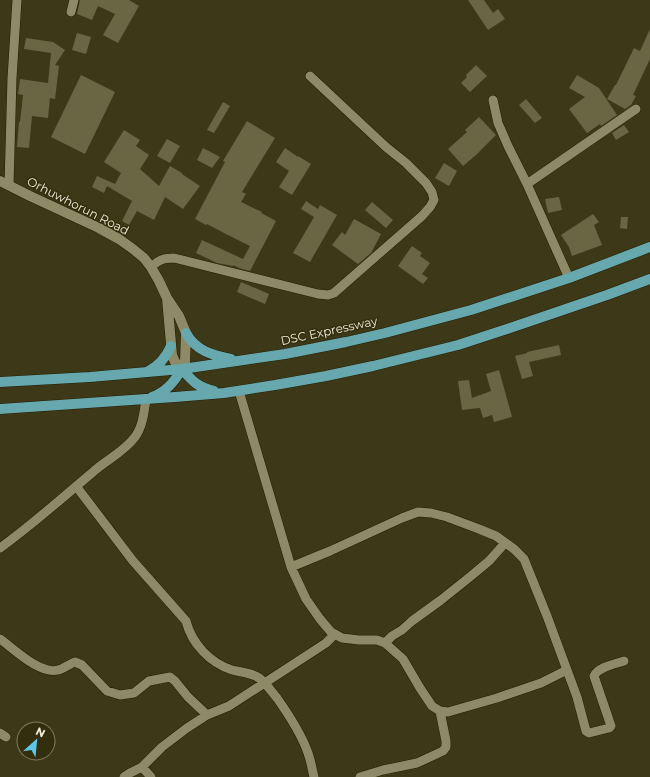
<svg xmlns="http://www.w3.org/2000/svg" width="650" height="777" font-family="Montserrat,sans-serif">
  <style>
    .building { fill: #6a6543 }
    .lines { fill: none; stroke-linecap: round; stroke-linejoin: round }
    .minor-casing { stroke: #241f00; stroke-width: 10 }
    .tertiary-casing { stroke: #241f00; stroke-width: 11 }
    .primary-casing { stroke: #241f00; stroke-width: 11 }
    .minor { stroke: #8e8966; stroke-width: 9 }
    .tertiary { stroke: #8e8966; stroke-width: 10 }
    .primary { stroke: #66a8ae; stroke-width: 10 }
    .labels { text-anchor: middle; stroke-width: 3; stroke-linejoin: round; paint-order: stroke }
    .street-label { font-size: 12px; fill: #f2efdd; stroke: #332e0d }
  </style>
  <rect width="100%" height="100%" fill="#3d3818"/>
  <!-- building -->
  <path class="building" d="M 80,0 L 129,0 L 139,6 L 118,43 L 103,35 L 115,14 L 98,6 L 92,20 L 77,14 Z
    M 468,0 L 484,0 L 493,13 L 498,9 L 505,19 L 488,30 Z
    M 650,29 L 650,59 L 633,95 L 636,96 L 631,105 L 625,109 L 607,99 L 615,85 L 616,85 L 634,48 L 640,51 Z
    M 77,33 L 91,37 L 86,54 L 72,50 Z
    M 26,38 L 53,42 L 65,50 L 55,65 L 59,66 L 55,99 L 50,98 L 48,118 L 32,116 L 29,148 L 17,147 L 19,122 L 20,122 L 23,95 L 18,94 L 20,79 L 48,83 L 51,53 L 24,49 Z
    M 476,65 L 487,76 L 470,92 L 461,83 L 467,77 L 466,75 Z
    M 81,75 L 115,92 L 85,154 L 51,137 Z
    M 577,75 L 599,88 L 617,115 L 601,126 L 600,124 L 587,133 L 569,109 L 585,97 L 569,88 Z
    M 526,99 L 542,118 L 535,123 L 519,105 Z
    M 223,102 L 230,106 L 214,133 L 207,130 Z
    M 479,117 L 496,135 L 476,155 L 463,166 L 448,149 L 467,132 L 465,130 Z
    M 247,121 L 275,138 L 242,192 L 246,194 L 241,202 L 262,212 L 261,213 L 276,221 L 250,271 L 239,268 L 233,265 L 233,266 L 217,263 L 196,253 L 202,240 L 243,259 L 250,246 L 226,234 L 207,224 L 206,225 L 195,219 L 225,162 L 223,161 Z
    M 624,125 L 629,132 L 616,140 L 612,133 Z
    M 124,130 L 140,140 L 136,146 L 149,155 L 140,169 L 159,186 L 170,166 L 182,173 L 182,174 L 200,186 L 183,209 L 165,197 L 154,220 L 137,211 L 129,225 L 122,221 L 132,201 L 107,186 L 104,193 L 92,187 L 97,176 L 115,184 L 121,173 L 104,162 Z
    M 167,139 L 180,146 L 170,163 L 157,156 Z
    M 203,148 L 220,157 L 212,168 L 197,160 Z
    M 285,148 L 298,157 L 298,156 L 311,164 L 292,195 L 279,187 L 289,171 L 276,162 Z
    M 444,163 L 457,171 L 449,186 L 435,178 Z
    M 559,197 L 562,210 L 548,213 L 545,199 Z
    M 306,201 L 318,209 L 320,205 L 337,215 L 310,262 L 293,253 L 314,217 L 301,209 Z
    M 372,202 L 393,220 L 386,228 L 365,210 Z
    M 593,214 L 599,222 L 594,225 L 602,245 L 572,256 L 569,247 L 561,235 Z
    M 621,217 L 628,217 L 627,229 L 620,228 Z
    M 354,219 L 381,234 L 371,253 L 358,264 L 332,245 L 342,232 L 345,235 Z
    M 412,246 L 422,253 L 420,256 L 430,263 L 422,274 L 428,278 L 423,284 L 398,266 Z
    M 241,282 L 269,294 L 265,304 L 237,292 Z
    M 559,345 L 561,355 L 529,362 L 533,376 L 522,379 L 515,356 L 527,353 L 527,352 Z
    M 499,370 L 512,417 L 494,422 L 492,415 L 483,418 L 480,408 L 462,410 L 458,381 L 469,380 L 472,398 L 491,391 L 486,374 Z"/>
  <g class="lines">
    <!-- minor casing -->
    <g class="minor-casing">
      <path id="minor" d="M 71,12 L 74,0
        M 493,100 L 498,123 L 508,146 L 527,184 L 569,278
        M 527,184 L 636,109
        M 9,185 L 12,78 L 17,0
        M 151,267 C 159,260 163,258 174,258 L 318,294 L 328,295 L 334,293 L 422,216 L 430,207 L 434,200 L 432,192 L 426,183 L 406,163 L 386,147 L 310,76
        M 239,391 L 291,567 L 306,599 L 320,619 L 331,632 L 342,638 L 359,640 L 377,640 L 385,643 L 403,659 L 420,688 L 432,706 L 440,711 L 448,712 L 497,698 L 541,683 L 567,670
        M 76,486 L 133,561 L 186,621 C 192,644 210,663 232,670 C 240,672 253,673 259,678 C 266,683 271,691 277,698 C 289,715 301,733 308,753 C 311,761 312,769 314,777
        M 0,548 C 32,525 62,498 93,472 C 106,460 124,452 135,437 C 143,426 144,412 146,399
        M 291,567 L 330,551 L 402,518 L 418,512 L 431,513 L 447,517 L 479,529 L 496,536 L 514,549 L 524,559 L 547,616 L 577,697 L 586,731 L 589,733 L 609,728 L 611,726 L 594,676 C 598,667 615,664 624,661
        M 0,639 C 14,649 40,675 58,670 C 63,669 69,664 75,662 L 82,665 L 107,691 L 120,695 L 134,693 L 149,681 L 170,677 L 175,681 L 188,697 L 207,715
        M 385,643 L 392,636 L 402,630 L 412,621 L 441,600 L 471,576 L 489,561 L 505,543
        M 0,733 L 6,737
        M 142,767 L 151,777
        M 124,777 L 130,773 L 142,767 L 162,747 L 187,728 L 207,715 L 229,706 L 326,643 L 335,634
        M 360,777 L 383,770 L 417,763 L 443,751 L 446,747 L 446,741 L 440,711"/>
    </g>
    <!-- tertiary casing -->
    <g class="tertiary-casing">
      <path id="tertiary" d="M 0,181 L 30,196 L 99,228 L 119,239 L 133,249 L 144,258 L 151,267 L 159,281 L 167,298 L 179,316 L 186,333 L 185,362 L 182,369 L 175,362 L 172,355 L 167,298"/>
    </g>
    <!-- primary casing -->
    <g class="primary-casing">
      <path id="primary" d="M 186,333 C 196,351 212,355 231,359
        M 147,372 C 159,366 166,358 171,346
        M 0,382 L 90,377 L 182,369 L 285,354 L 346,342 L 385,333 L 471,310 L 569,278 L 650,247
        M 152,397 C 166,392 174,382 182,369 C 192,381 199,388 214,391
        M 0,409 L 175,397 L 224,393 L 275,385 L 326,376 L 373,366 L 458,345 L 510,328 L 607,295 L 650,279"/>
    </g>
    <!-- minor -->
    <use href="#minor" class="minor"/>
    <!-- tertiary -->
    <use href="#tertiary" class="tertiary"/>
    <!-- primary -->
    <use href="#primary" class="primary"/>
  </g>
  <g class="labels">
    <!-- street labels -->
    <g class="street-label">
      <text transform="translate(78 206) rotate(27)" y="4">Orhuwhorun Road</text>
      <text transform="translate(329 331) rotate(-12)" y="4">DSC Expressway</text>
    </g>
  </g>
  <!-- north arrow -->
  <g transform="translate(36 741) rotate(27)"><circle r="19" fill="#332e0d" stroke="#7f7b60"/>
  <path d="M0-3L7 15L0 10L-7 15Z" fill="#5cc7e8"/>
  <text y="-6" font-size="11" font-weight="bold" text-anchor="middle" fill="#f2efdd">N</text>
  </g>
</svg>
